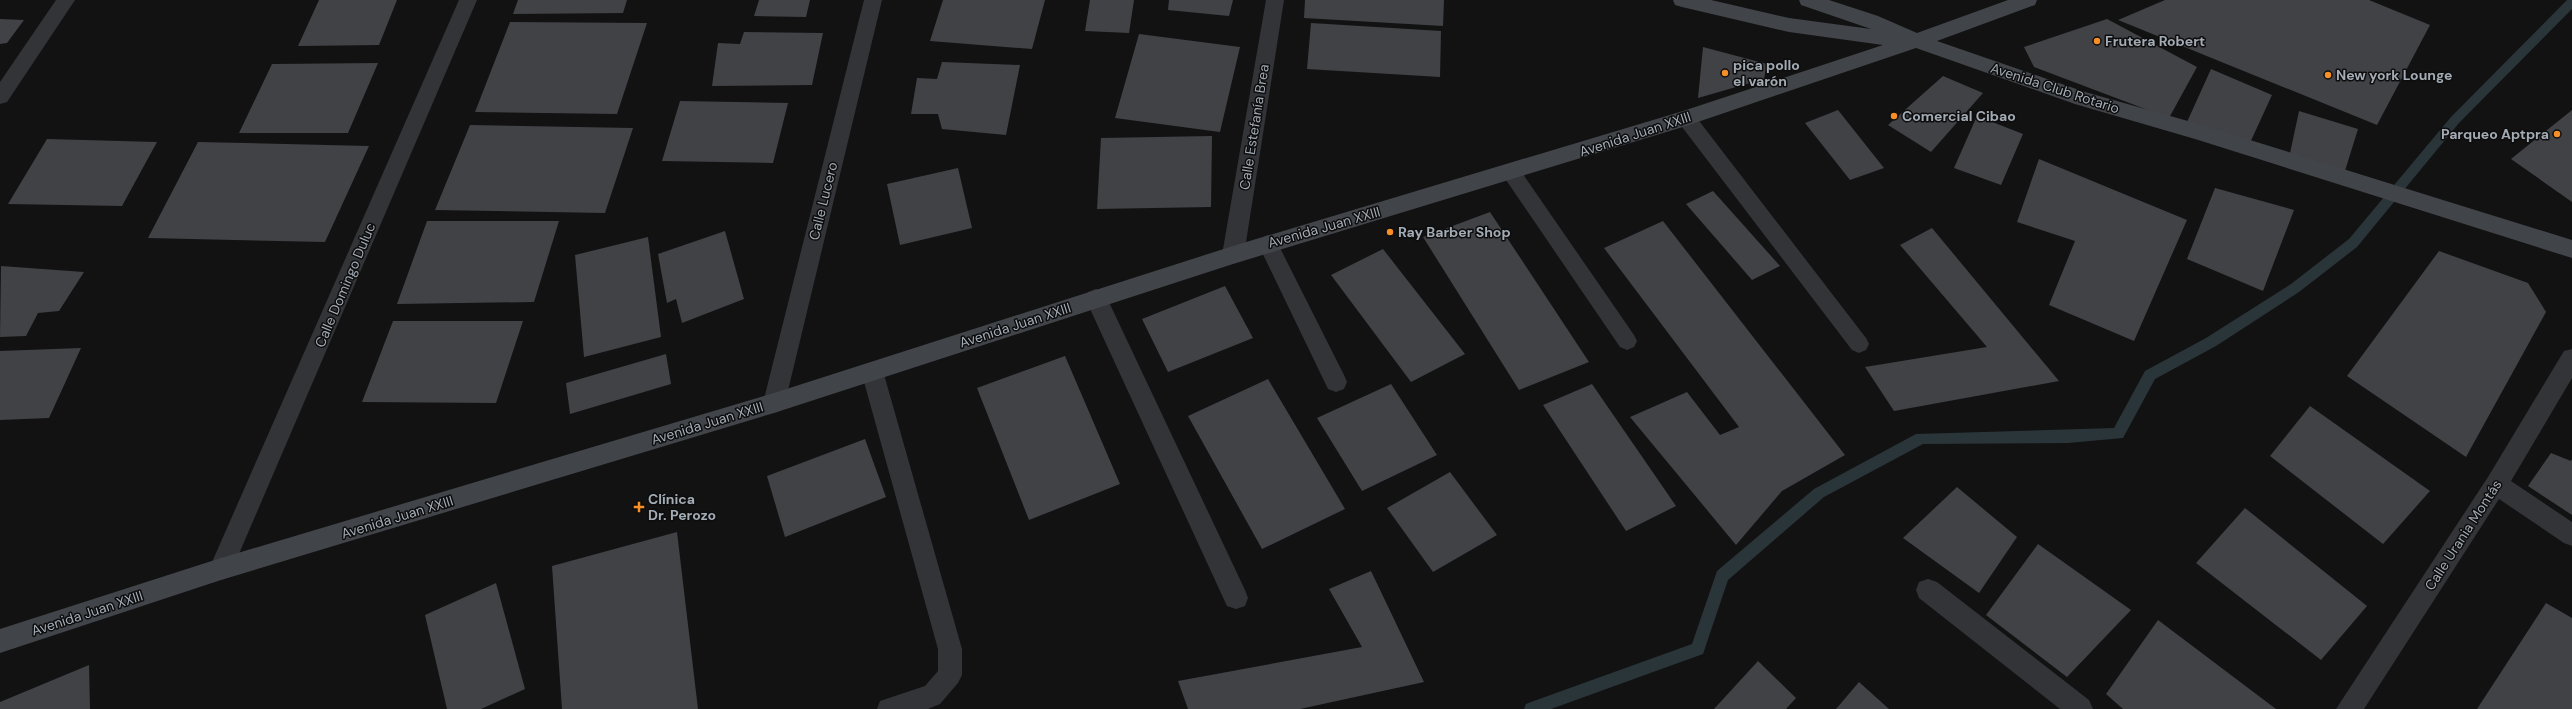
<svg xmlns="http://www.w3.org/2000/svg" width="2572" height="709" font-family="'DM Sans',sans-serif">
  <style>
    .lines { fill: none; stroke-linecap: round; stroke-linejoin: round }
    .stream { fill: #2a3539; fill-rule: evenodd }
    .building { fill: #414246 }
    .lane { fill: #333438; fill-rule: evenodd }
    .street { fill: #333438; fill-rule: evenodd }
    .secondary { fill: #414448; fill-rule: evenodd }
    .poi-dot { fill: #f68f27; stroke: #0d0d0e; stroke-width: 1.5 }
    .labels { text-anchor: middle; stroke-width: 3; stroke-linejoin: round; paint-order: stroke }
    .poi-label { font-size: 14px; font-weight: bold; fill: #a3abb4; stroke: #0d0d0e; text-anchor: start }
    .street-label { font-size: 14px; fill: #a3abb4; stroke: #0d0d0e }
  </style>
  <rect width="100%" height="100%" fill="#121213"/>
  <g class="lines">
    <!-- stream -->
    <path class="stream" d="M 2567,0 L 2572,0 L 2572,9 L 2459,123 L 2357,247 L 2299,292 L 2216,346 L 2155,379 L 2123,438 L 2068,443 L 1923,444 L 1824,497 L 1728,580 L 1703,654 L 1551,709 L 1524,709 L 1526,704 L 1531,702 L 1692,644 L 1717,571 L 1814,489 L 1916,434 L 2114,428 L 2145,371 L 2206,338 L 2291,284 L 2349,239 L 2451,117 Z"/>
  </g>
  <!-- building -->
  <path class="building" d="M 319,0 L 397,0 L 379,45 L 298,46 Z
    M 518,0 L 627,0 L 623,13 L 513,14 Z
    M 759,0 L 810,0 L 806,17 L 754,16 Z
    M 943,0 L 1045,0 L 1032,49 L 930,41 Z
    M 1090,0 L 1134,0 L 1129,33 L 1085,31 Z
    M 1169,0 L 1233,0 L 1229,16 L 1168,10 Z
    M 1305,0 L 1444,0 L 1443,26 L 1304,18 Z
    M 2165,0 L 2369,0 L 2430,25 L 2377,125 L 2118,20 Z
    M 0,19 L 24,20 L 7,43 L 0,44 Z
    M 2107,19 L 2197,67 L 2169,118 L 2034,67 L 2024,47 Z
    M 510,22 L 647,23 L 617,114 L 475,112 Z
    M 1311,23 L 1441,31 L 1440,77 L 1307,69 Z
    M 744,32 L 823,33 L 812,85 L 712,86 L 718,43 L 740,44 Z
    M 1139,34 L 1240,47 L 1220,132 L 1115,118 Z
    M 1703,47 L 1767,64 L 1764,79 L 1698,98 Z
    M 942,62 L 1020,65 L 1006,135 L 942,129 L 938,114 L 911,114 L 917,78 L 937,79 Z
    M 378,63 L 348,133 L 239,133 L 272,64 Z
    M 2211,69 L 2272,95 L 2249,145 L 2187,122 Z
    M 1943,76 L 1983,93 L 1931,152 L 1888,125 Z
    M 680,101 L 788,103 L 773,163 L 662,161 Z
    M 1838,110 L 1884,168 L 1850,180 L 1805,123 Z
    M 2572,110 L 2572,202 L 2511,159 Z
    M 2299,111 L 2358,129 L 2344,174 L 2289,158 Z
    M 1977,116 L 2023,134 L 2001,185 L 1954,168 Z
    M 470,125 L 633,128 L 605,213 L 435,210 Z
    M 1212,136 L 1211,207 L 1097,209 L 1101,138 Z
    M 47,139 L 157,142 L 122,206 L 8,204 Z
    M 198,142 L 369,146 L 325,242 L 148,238 Z
    M 2039,159 L 2187,220 L 2134,341 L 2049,305 L 2075,241 L 2017,222 Z
    M 958,168 L 972,228 L 900,245 L 887,184 Z
    M 2215,188 L 2294,210 L 2263,291 L 2187,259 Z
    M 1713,191 L 1780,266 L 1752,280 L 1686,204 Z
    M 1490,212 L 1589,362 L 1519,390 L 1423,237 Z
    M 427,221 L 559,221 L 534,302 L 397,304 Z
    M 1663,221 L 1845,455 L 1782,491 L 1736,545 L 1630,417 L 1687,392 L 1720,435 L 1739,427 L 1604,248 Z
    M 1932,228 L 2059,381 L 1894,411 L 1865,367 L 1987,347 L 1900,245 Z
    M 725,231 L 744,299 L 682,323 L 676,299 L 667,303 L 658,254 Z
    M 648,237 L 661,337 L 584,357 L 575,255 Z
    M 1383,249 L 1465,354 L 1411,382 L 1331,275 Z
    M 2439,251 L 2528,283 L 2546,312 L 2466,457 L 2347,376 Z
    M 1,266 L 84,272 L 59,311 L 38,313 L 26,336 L 0,337 Z
    M 1225,286 L 1253,338 L 1168,372 L 1142,319 Z
    M 393,321 L 523,321 L 496,403 L 362,402 Z
    M 81,348 L 49,418 L 0,420 L 0,351 Z
    M 666,354 L 671,384 L 570,414 L 566,383 Z
    M 1065,356 L 1120,484 L 1029,520 L 977,388 Z
    M 1268,379 L 1345,509 L 1262,549 L 1188,416 Z
    M 1391,384 L 1437,455 L 1362,491 L 1317,418 Z
    M 1592,384 L 1676,506 L 1626,531 L 1543,405 Z
    M 2310,406 L 2430,491 L 2383,544 L 2270,456 Z
    M 865,439 L 886,497 L 785,537 L 767,476 Z
    M 2551,453 L 2571,461 L 2572,459 L 2572,515 L 2528,486 Z
    M 1450,472 L 1497,535 L 1433,572 L 1387,508 Z
    M 1957,487 L 2017,537 L 1979,593 L 1903,538 Z
    M 2245,508 L 2367,606 L 2321,660 L 2196,563 Z
    M 677,532 L 698,709 L 562,709 L 552,566 Z
    M 2038,544 L 2131,610 L 2067,677 L 1986,615 Z
    M 1371,571 L 1424,682 L 1300,709 L 1188,709 L 1178,681 L 1362,647 L 1329,589 Z
    M 496,583 L 525,689 L 481,709 L 447,709 L 425,615 Z
    M 2546,603 L 2572,618 L 2572,709 L 2477,709 Z
    M 2158,620 L 2276,709 L 2123,709 L 2106,694 Z
    M 1758,661 L 1796,698 L 1786,709 L 1714,709 Z
    M 89,665 L 90,709 L 0,709 L 0,702 Z
    M 1859,682 L 1889,709 L 1836,709 Z"/>
  <g class="lines">
    <!-- lane -->
    <path class="lane" d="M 1686,111 L 1693,113 L 1866,338 L 1869,344 L 1866,350 L 1859,353 L 1852,350 L 1679,123 L 1677,118 L 1679,113 Z
      M 1511,164 L 1518,167 L 1634,335 L 1637,341 L 1634,347 L 1627,350 L 1620,347 L 1504,177 L 1501,172 L 1504,167 Z
      M 872,362 L 879,365 L 883,371 L 962,649 L 962,675 L 958,683 L 940,704 L 928,709 L 877,709 L 880,701 L 925,686 L 938,671 L 938,649 L 861,371 L 865,365 Z"/>
    <!-- street -->
    <path class="street" d="M 56,0 L 75,0 L 7,102 L 0,104 L 0,82 Z
      M 459,0 L 477,0 L 229,577 L 221,580 L 213,577 L 209,569 Z
      M 864,0 L 882,0 L 785,403 L 782,410 L 774,413 L 766,410 L 763,403 Z
      M 1266,0 L 1284,0 L 1244,255 L 1240,261 L 1233,264 L 1226,261 L 1222,255 Z
      M 1268,235 L 1275,238 L 1344,375 L 1347,382 L 1344,389 L 1336,392 L 1328,389 L 1258,244 L 1261,238 Z
      M 1096,289 L 1104,292 L 1107,298 L 1245,590 L 1248,598 L 1245,606 L 1236,609 L 1227,606 L 1085,298 L 1088,292 Z
      M 2572,349 L 2572,378 L 2511,481 L 2572,522 L 2572,546 L 2564,543 L 2499,499 L 2364,709 L 2336,709 L 2488,477 L 2564,351 Z
      M 1928,579 L 1937,582 L 2089,700 L 2093,709 L 2060,709 L 1919,598 L 1916,590 L 1919,582 Z"/>
    <!-- secondary -->
    <path class="secondary" d="M 1673,0 L 1711,0 L 1789,18 L 1871,29 L 1801,5 L 1799,0 L 1829,0 L 1878,16 L 1917,33 L 2008,0 L 2037,0 L 2035,5 L 1937,41 L 2085,92 L 2195,123 L 2572,240 L 2572,258 L 2195,139 L 2075,104 L 1916,48 L 1686,126 L 1233,264 L 774,413 L 221,580 L 0,653 L 0,629 L 221,558 L 774,393 L 1233,246 L 1683,111 L 1883,45 L 1789,32 L 1682,7 L 1675,5 Z"/>
  </g>
  <!-- markers -->
  <g class="poi-dot">
    <circle cx="2097" cy="41" r="4"/>
    <circle cx="1725" cy="73" r="4"/>
    <circle cx="2328" cy="75" r="4"/>
    <circle cx="1894" cy="116" r="4"/>
    <circle cx="2557" cy="134" r="4"/>
    <circle cx="1390" cy="232" r="4"/>
    <path d="M637 501h4v4h4v4h-4v4h-4v-4h-4v-4h4z"/>
  </g>
  <g class="labels">
    <!-- poi labels -->
    <g class="poi-label">
      <text x="2105" y="46">Frutera Robert</text>
      <text x="1733" y="70">pica pollo<tspan x="1733" dy="16">el varón</tspan></text>
      <text x="2336" y="80">New york Lounge</text>
      <text x="1902" y="121">Comercial Cibao</text>
      <text x="2549" y="139" text-anchor="end">Parqueo Aptpra</text>
      <text x="1398" y="237">Ray Barber Shop</text>
      <text x="648" y="504">Clínica<tspan x="648" dy="16">Dr. Perozo</tspan></text>
    </g>
    <!-- street labels -->
    <g class="street-label">
      <text transform="translate(2055 88) rotate(18)" y="5">Avenida Club Rotario</text>
      <text transform="translate(1254 127) rotate(-81)" y="5">Calle Estefanía Brea</text>
      <text transform="translate(1635 134) rotate(-18)" y="5">Avenida Juan XXIII</text>
      <text transform="translate(823 201) rotate(-76)" y="5">Calle Lucero</text>
      <text transform="translate(1324 227) rotate(-16)" y="5">Avenida Juan XXIII</text>
      <text transform="translate(345 285) rotate(-67)" y="5">Calle Domingo Duluc</text>
      <text transform="translate(1015 325) rotate(-18)" y="5">Avenida Juan XXIII</text>
      <text transform="translate(707 423) rotate(-17)" y="5">Avenida Juan XXIII</text>
      <text transform="translate(397 517) rotate(-17)" y="5">Avenida Juan XXIII</text>
      <text transform="translate(2463 535) rotate(-57)" y="5">Calle Urania Montás</text>
      <text transform="translate(87 613) rotate(-18)" y="5">Avenida Juan XXIII</text>
    </g>
  </g>
</svg>
